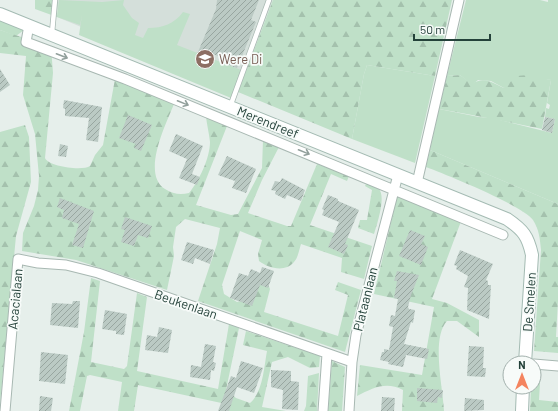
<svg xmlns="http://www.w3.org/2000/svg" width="558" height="411" font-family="Barlow,sans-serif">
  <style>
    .built { fill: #d4dfda }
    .green { fill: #bfe0c8 }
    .forest { fill: url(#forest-firs) }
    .building { fill: url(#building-hatch) }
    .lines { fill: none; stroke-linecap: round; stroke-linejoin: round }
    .lane-casing { stroke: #a8b8b2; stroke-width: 6 }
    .street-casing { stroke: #a8b8b2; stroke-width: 11 }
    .secondary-casing { stroke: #a4bbb3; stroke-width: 14 }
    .lane { stroke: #fff; stroke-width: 4.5 }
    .street { stroke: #fff; stroke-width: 9 }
    .secondary { stroke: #fff; stroke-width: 12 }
    .oneway { stroke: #92a09c }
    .labels { text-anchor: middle; stroke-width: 3.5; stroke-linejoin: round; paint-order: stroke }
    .education-label { font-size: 13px; fill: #785e54; stroke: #f7fbf9; text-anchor: start }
    .street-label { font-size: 13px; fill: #24423a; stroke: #f7fbf9 }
  </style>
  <defs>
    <pattern id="forest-firs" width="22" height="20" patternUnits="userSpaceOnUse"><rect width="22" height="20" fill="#bfe0c8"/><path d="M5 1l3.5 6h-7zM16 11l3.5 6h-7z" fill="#a4c1ad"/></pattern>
    <pattern id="building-hatch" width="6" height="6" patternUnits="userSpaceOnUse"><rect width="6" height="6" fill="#bbcac4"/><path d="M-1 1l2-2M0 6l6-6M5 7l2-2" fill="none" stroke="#98a6a0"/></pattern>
  </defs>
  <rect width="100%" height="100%" fill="#e6efeb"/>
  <!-- built -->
  <path class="built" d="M 58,0 L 273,0 L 238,92 L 57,17 Z"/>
  <!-- green -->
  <path class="green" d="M 59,0 L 102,2 L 124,0 L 123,5 L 132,18 L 139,23 L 135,35 L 143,38 L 148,28 C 163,28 174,24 183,12 L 190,14 L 177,45 L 241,70 L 231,98 L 79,35 L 82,15 L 80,25 L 57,17 Z
    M 466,0 L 540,0 L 548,2 L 548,0 L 558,0 L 558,204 L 430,150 L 439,109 L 479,117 L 492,118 L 552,133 L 555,119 L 545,117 L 546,108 L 549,109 L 550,105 L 547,103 L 551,80 L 543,79 L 504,88 L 491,81 L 478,80 L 472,85 L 460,75 L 447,76 Z
    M 0,20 L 24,30 L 16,36 L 0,30 Z
    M 367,65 L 435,76 L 415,163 L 352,139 L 364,74 Z"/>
  <!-- forest -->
  <path class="forest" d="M 35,0 L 58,0 L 57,17 L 35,9 Z
    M 273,0 L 452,0 L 435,76 L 367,65 L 364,74 L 352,139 L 238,92 Z
    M 0,30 C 17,36 34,40 51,47 L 53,73 L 45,158 C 49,167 83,171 90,166 L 95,155 L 103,145 L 115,79 L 174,104 C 166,124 141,174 165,189 C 173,194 180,195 189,193 C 199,181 210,158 210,142 C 209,133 207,125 206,117 L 227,126 L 196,205 L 231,215 L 238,214 L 262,168 L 263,140 L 279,147 L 262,180 L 248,213 L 287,226 L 291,226 L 317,164 L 349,176 L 347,181 L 331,174 L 310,225 L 372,246 L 364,279 L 341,272 L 342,258 L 301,244 C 299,250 298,258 294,262 C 285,273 268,268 259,261 L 258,254 L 262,240 L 240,231 L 222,285 L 224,294 L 237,302 L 241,301 L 252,282 L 268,284 L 270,289 L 264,312 L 338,336 L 348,295 L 335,290 L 338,282 L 361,290 L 345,352 L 198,301 L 217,244 L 220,228 L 185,219 L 176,227 L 173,247 L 174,256 L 167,290 L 76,260 L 22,251 L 23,233 L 34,206 L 38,190 L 39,176 L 35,134 L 23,95 L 26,56 L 0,53 Z
    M 460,75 L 472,84 C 483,76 492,82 504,88 L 516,76 L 528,75 L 551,80 L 542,129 C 508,122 474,115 439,109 L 447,76 Z
    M 25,125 L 29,137 L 31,182 L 16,236 L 0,404 L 0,132 Z
    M 430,150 L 558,204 L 558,301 L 556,337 L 558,337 L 558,353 L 534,351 L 541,250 C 540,239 539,229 533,220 C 522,205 447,175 426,167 Z
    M 366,184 C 370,185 376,186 378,188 C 387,195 377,224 374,234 L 358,228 L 360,220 L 367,220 L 372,190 L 365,186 Z
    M 398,193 L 463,216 L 432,299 L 447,303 L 479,320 L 479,337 L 457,321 L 447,321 C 431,338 443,388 444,411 L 402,411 L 403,390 C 386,381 373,388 357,396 L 360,365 L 422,375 L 434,307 L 374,294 Z
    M 91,278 L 100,281 L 91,362 L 124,369 L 127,366 L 137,293 L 147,297 L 137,371 L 218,389 L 229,324 L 239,328 L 226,390 L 236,398 L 250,403 C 263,392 264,367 267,351 L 243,345 L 246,331 L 320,356 L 319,367 L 310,368 L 288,357 L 272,362 L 262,407 L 286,411 L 225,411 L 226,404 L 138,385 L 134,411 L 118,411 L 122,382 L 90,375 L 87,376 L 80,411 L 69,411 L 84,332 Z
    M 332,361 L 345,367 L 342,411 L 328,411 Z
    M 534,366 L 541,366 L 539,400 L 558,402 L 558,411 L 530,411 L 531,387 L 534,387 Z
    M 319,373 L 317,411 L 304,411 L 306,406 L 308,376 Z"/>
  <!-- building -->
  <path class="building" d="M 217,0 L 259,0 L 251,20 L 256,22 L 237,68 L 226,64 L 227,60 L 211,53 L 209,57 L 198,52 L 216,9 Z
    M 0,69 L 10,85 L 0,92 Z
    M 64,100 L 102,107 L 98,142 L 86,140 L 89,118 L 65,116 L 65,109 L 63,108 Z
    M 128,115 L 152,125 L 141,151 L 134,148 L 136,144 L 119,138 Z
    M 545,117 L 555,119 L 552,133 L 542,130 Z
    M 176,134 L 203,146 L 192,174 L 200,177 L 197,185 L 179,178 L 187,159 L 169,151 Z
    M 60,144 L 68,146 L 66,157 L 58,156 Z
    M 227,156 L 256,169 L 246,193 L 232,188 L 235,181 L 218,175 Z
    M 282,178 L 305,190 L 301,201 L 287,195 L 285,199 L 275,194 L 276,191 L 271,190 L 275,181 L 280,182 Z
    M 328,195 L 338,199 L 338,201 L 359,210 L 345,244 L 348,245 L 344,254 L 328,247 L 339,222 L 322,215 L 324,210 L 322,209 Z
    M 60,198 L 94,211 L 83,248 L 72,245 L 79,224 L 62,218 L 64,210 L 57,207 Z
    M 125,217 L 152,226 L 148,238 L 138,235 L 134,246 L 121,242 L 125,230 L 121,229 Z
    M 410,230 L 425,236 L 421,244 L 428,247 L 421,265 L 399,256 Z
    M 187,242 L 214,250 L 210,264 L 195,258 L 193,264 L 181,260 Z
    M 460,250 L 493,264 L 486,280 L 488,281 L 488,285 L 491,285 L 489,319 L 467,310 L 468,288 L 464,287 L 468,276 L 456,269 L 457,266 L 454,265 Z
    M 262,267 L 274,271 L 268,288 L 260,285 L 252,306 L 230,298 L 239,273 L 248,276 L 251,269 L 260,273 Z
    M 397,271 L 419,275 L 411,295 L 408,307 L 409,309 L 415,310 L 413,323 L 411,322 L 404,344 L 429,349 L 427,359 L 406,355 L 403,367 L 388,364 L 389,362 L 380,360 L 382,352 L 384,352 L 384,349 L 389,350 L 393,327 L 389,326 L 391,315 L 395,316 L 398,299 L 394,298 L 397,281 L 394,281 Z
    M 73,301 L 80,301 L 78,328 L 50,325 L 52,303 L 72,304 Z
    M 105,310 L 127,314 L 124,335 L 116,334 L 116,331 L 102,329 Z
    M 159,327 L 172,330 L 168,353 L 145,350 L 147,335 L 157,337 Z
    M 205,344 L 216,346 L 213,362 L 216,363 L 214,371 L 211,370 L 210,380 L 190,377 L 191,365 L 201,367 Z
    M 469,346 L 484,347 L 483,368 L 486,368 L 485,377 L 467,376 Z
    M 41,352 L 68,355 L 65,384 L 39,381 Z
    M 241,361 L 263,368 L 254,393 L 237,387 L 229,411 L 218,411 L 231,376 L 236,378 Z
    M 271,370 L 291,371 L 291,381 L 299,382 L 298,410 L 282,409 L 283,390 L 271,387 Z
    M 417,388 L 443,390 L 442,398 L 438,397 L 437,403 L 417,401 Z
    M 40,396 L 53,398 L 51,411 L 39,411 Z
    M 382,397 L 395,398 L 394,411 L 381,411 Z
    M 465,398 L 484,400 L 484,410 L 464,411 Z"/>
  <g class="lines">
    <!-- lane casing -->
    <g class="lane-casing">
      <path id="lane" d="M 52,33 L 55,0
        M 230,107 L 269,0"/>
    </g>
    <!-- street casing -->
    <g class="street-casing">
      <path id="street" d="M 29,25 L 26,42 L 125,79 L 503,235
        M 417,183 L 459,0
        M 534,364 L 558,366
        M 5,411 L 18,259 L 38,263 L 66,265 L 98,273 L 352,362
        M 323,411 L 327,354
        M 349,411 L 352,362 L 356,335 L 398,175"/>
    </g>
    <!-- secondary casing -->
    <g class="secondary-casing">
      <path id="secondary" d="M 0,14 L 507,219 C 523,230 528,236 532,255 L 525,363
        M 522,411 L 523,387"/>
    </g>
    <!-- lane -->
    <use href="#lane" class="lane"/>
    <!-- street -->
    <use href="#street" class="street"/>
    <!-- secondary -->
    <use href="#secondary" class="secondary"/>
  </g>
  <!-- one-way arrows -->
  <defs><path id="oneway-shaft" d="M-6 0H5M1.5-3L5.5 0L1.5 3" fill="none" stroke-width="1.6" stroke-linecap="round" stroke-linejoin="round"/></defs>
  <g class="oneway">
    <use href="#oneway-shaft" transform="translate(62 56) rotate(21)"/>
    <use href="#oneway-shaft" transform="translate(183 103) rotate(22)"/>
    <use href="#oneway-shaft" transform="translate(304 152) rotate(22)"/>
  </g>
  <!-- icons -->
  <defs>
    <g id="school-disc" transform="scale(1)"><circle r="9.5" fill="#8d6e63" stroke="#f7fbf9"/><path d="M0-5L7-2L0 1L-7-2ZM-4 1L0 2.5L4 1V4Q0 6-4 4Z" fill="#fff"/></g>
  </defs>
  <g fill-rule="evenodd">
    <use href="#school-disc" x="205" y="59"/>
  </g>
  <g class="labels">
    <!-- education labels -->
    <g class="education-label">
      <text x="219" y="64">Were Di</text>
    </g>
    <!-- street labels -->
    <g class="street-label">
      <text transform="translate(268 122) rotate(22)" y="5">Merendreef</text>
      <text transform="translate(15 299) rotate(-85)" y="5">Acacialaan</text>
      <text transform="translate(365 299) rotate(-76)" y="5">Plataanlaan</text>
      <text transform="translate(529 302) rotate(-86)" y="5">De Smelen</text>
      <text transform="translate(186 304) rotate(19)" y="5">Beukenlaan</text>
    </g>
  </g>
  <!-- north arrow -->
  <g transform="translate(522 375)"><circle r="19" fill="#f7fbf9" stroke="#a3b1ad"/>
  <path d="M0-3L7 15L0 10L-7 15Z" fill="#f4845f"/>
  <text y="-6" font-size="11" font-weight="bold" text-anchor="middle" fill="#24423a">N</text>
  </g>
  <!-- scale -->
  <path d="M414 34v6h76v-6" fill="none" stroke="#24423a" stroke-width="2"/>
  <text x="420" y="34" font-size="12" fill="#24423a" stroke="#f7fbf9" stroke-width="3" paint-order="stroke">50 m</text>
</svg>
